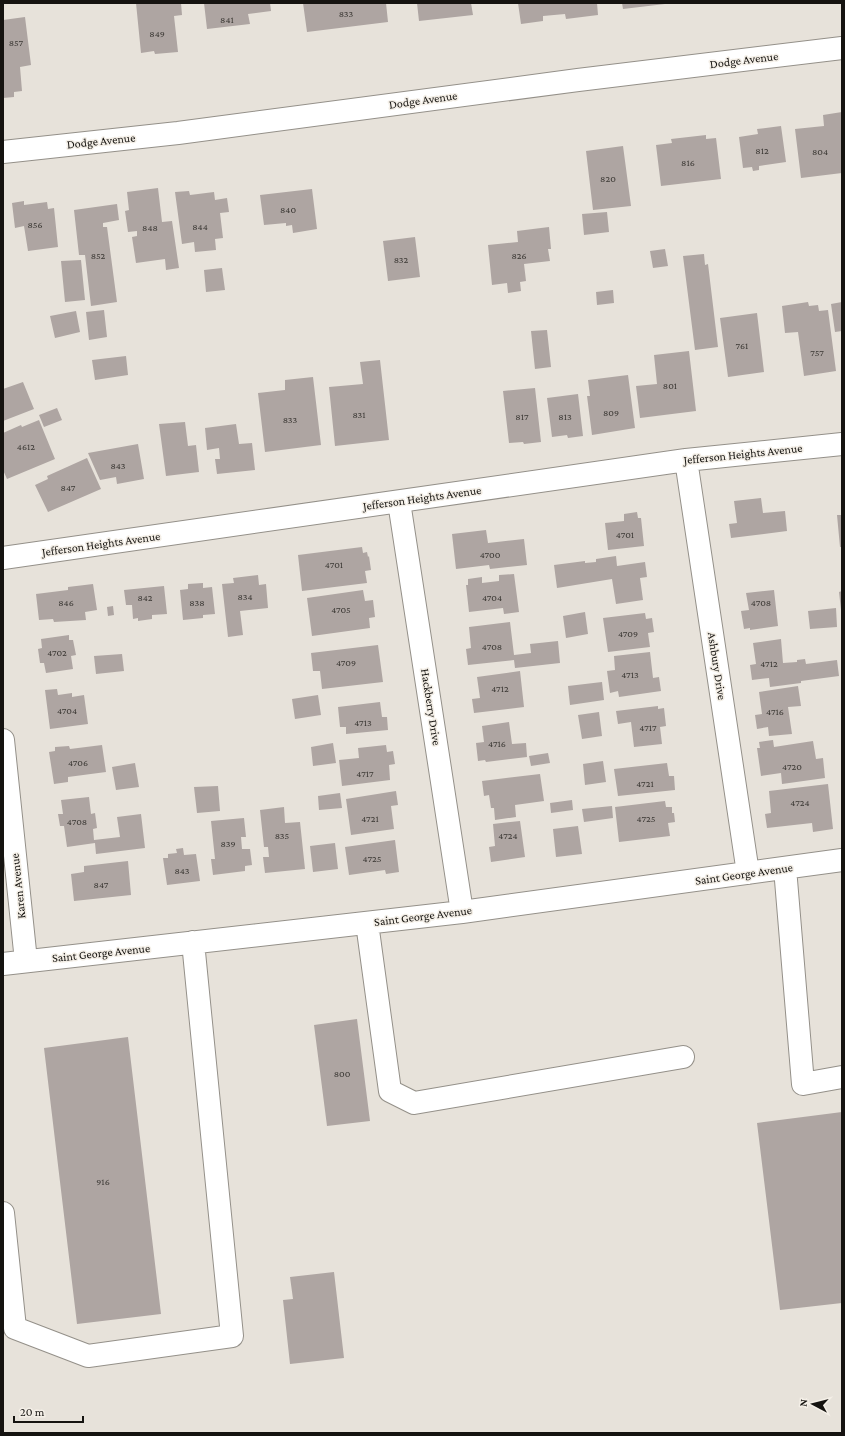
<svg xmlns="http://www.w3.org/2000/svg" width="845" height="1436" font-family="'Crimson Pro',serif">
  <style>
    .building { fill: #aea5a2 }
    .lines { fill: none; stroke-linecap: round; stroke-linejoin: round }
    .minor-casing { stroke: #949089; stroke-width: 24 }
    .minor { stroke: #fff; stroke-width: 22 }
    .labels { text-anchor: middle; stroke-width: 3; stroke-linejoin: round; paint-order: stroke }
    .number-label { font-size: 10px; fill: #3b3834 }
    .street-label { font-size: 12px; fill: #151310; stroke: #f4efe7 }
  </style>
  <rect width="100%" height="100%" fill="#e7e2da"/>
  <!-- building -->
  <path class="building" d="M 136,3 L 181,3 L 182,15 L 174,16 L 178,52 L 155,54 L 154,51 L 141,53 Z
    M 204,3 L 270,3 L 271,11 L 248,14 L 250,24 L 207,29 Z
    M 303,3 L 386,3 L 388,22 L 307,32 Z
    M 417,3 L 471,3 L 473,15 L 419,21 Z
    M 518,3 L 597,3 L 598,15 L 566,19 L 565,14 L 543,16 L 543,21 L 521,24 Z
    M 622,3 L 665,3 L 665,4 L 623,9 Z
    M 25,17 L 31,65 L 20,67 L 22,91 L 14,92 L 14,97 L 3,98 L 3,20 Z
    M 842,112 L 842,173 L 801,178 L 795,129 L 824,126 L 823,115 Z
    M 781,126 L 786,162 L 759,166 L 759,170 L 753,171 L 752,167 L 743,168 L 739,137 L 758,134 L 757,129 Z
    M 706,135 L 706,139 L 716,138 L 721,179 L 661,186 L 656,145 L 672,143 L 671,139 Z
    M 623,146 L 631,206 L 593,210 L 586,151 Z
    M 158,188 L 162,222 L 172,221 L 179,268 L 166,270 L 165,259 L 136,263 L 132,237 L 137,236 L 137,231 L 128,232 L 125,211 L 129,210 L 127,192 Z
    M 312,189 L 317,229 L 293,233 L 292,225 L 286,226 L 286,223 L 264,225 L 260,195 Z
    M 189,191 L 190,195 L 214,192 L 215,200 L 227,198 L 229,212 L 220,213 L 223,238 L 215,239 L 216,250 L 195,252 L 194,242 L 182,244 L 175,192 Z
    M 24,201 L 24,205 L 47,202 L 48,209 L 54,208 L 58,247 L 28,251 L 24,226 L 15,228 L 12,203 Z
    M 117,204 L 119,220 L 103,223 L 103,227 L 107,227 L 117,302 L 91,306 L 85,255 L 79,255 L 74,210 Z
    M 607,212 L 609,232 L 584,235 L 582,214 Z
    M 549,227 L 551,249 L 548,249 L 550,261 L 524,264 L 526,281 L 520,282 L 521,291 L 508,293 L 507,283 L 492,285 L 488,245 L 518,242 L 517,231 Z
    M 415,237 L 420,277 L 388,281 L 383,241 Z
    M 665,249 L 668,266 L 653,268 L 650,251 Z
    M 704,254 L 705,265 L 708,264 L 718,347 L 695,350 L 683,256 Z
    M 81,260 L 85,300 L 65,302 L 61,261 Z
    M 222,268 L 225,290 L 206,292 L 204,270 Z
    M 613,290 L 614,303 L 597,305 L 596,292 Z
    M 808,302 L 809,306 L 818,305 L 819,311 L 828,310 L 836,371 L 804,376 L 798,332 L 785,333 L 782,306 Z
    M 842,302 L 842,331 L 835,332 L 831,304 Z
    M 104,310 L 107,337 L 89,340 L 86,312 Z
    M 76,311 L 80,332 L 55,338 L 50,316 Z
    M 757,313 L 764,372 L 728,377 L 720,318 Z
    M 547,330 L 551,367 L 535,369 L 531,331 Z
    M 689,351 L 696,411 L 640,418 L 636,386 L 657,384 L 654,355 Z
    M 126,356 L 128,375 L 95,380 L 92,360 Z
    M 380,360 L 389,440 L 335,446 L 329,387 L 363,384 L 360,362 Z
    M 628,375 L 635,428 L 592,435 L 587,396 L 590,396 L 588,380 Z
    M 313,377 L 321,445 L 265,452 L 258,393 L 285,390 L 285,380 Z
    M 23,382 L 34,409 L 3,421 L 3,389 Z
    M 535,388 L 541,442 L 524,444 L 523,442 L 509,443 L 503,391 Z
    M 578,394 L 583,436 L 568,438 L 567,435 L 552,437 L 547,398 Z
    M 57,408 L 62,420 L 44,427 L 39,415 Z
    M 39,420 L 55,459 L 7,479 L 3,470 L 3,433 L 21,425 L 22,427 Z
    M 185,422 L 188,446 L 196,445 L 199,472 L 166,476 L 159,424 Z
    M 236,424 L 239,444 L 252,443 L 255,470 L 217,474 L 215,459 L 220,459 L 219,448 L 207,450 L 205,428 Z
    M 138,444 L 144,479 L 117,484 L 116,477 L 100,480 L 88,453 Z
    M 87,458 L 101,489 L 48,512 L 35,485 L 48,479 L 47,476 Z
    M 761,498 L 763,513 L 785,511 L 787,531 L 731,538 L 729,524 L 737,523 L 734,501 Z
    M 637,512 L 638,518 L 641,518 L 644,546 L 608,550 L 605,523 L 624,521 L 624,514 Z
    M 837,515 L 842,515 L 842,547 L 840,547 Z
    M 486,530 L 488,543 L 524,539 L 527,565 L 490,569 L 489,565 L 456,569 L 452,534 Z
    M 362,547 L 363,553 L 367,552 L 368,557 L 369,556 L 371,570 L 365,571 L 367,583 L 302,591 L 298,555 Z
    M 616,556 L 617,566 L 645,562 L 647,577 L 640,578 L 643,600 L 616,604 L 612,579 L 557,588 L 554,565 L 585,561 L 585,563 L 596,562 L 596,559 Z
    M 514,574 L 519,612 L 504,614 L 503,608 L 469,612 L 466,585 L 468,585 L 468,579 L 482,577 L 482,583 L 499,581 L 499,575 Z
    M 258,575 L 259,585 L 266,584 L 268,608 L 240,611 L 243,635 L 228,637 L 222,584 L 234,583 L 233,578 Z
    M 203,583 L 203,588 L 212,587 L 215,614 L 203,615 L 203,618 L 183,620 L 180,590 L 188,589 L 188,584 Z
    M 93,584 L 97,610 L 85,612 L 86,620 L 54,622 L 53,619 L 39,620 L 36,594 L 68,590 L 68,587 Z
    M 164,586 L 167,614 L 152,615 L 152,619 L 138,621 L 138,618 L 133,619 L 132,605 L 126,605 L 124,590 Z
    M 363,590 L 365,601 L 373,600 L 375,617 L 369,618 L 370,628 L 312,636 L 307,598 Z
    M 774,590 L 778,626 L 750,630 L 750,628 L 744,629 L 741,611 L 749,610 L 746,593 Z
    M 842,591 L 842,610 L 841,610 L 839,592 Z
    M 113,606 L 114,615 L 108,616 L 107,607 Z
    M 836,608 L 837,627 L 810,629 L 808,611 Z
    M 585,612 L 588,634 L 566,638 L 563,616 Z
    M 645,613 L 646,619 L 652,618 L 654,632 L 648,633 L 650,647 L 608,652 L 603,618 Z
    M 510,622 L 514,655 L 531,653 L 530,644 L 558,641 L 560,663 L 515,668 L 514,660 L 468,665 L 466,649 L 471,648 L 469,627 Z
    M 69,635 L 69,640 L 73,640 L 76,655 L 71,656 L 73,669 L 46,673 L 44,663 L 40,663 L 38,649 L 42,648 L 41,639 Z
    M 781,639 L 783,663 L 797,662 L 797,660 L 805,659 L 806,664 L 837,660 L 839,676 L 801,681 L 801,683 L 770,687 L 769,678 L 752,680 L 750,665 L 756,664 L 753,643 Z
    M 378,645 L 383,682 L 322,689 L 320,671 L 313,671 L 311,653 Z
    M 650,652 L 653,678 L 659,677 L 661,691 L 619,697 L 618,691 L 610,693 L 607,671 L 615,670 L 614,656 Z
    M 122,654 L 124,671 L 96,674 L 94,656 Z
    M 520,671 L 524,707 L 474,713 L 472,699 L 480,698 L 477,677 Z
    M 602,682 L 604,700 L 570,705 L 568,686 Z
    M 798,686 L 801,706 L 788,707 L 792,734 L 769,736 L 768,727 L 757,729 L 755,715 L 762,714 L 759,692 Z
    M 57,689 L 58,695 L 72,693 L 72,697 L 84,695 L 88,724 L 50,729 L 45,690 Z
    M 318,695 L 321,715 L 295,719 L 292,699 Z
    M 380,702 L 382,717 L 387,717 L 388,730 L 346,734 L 346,727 L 340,727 L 338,707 Z
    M 658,706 L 658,709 L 664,708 L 666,726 L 660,727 L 662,744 L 634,747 L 631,722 L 618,724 L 616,711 Z
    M 599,712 L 602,736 L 582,739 L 578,715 Z
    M 509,722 L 512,744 L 526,743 L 527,757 L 486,762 L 485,760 L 478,761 L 476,743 L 484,742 L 482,726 Z
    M 773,740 L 774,747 L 813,741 L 816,759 L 823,758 L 825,778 L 782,784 L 781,773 L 761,776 L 757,748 L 760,748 L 759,742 Z
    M 333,743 L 336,763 L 313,766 L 311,747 Z
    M 102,745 L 106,772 L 68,777 L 68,782 L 54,784 L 49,752 L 55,751 L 55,747 L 69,746 L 70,749 Z
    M 386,745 L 387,752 L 393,751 L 395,764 L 389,765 L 390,780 L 342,786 L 339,760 L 359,758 L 358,748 Z
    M 548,753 L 550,763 L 531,766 L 529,756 Z
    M 603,761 L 606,782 L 585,785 L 583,764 Z
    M 135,763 L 139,787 L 116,790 L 112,767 Z
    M 667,763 L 669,776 L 674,776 L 675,790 L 618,796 L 614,769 Z
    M 540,774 L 544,801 L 515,805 L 516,817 L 495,820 L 494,808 L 491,808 L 489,795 L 484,796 L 482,781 Z
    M 828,784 L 833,829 L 813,832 L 812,823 L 767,828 L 765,814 L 771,813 L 769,791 Z
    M 218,786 L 220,811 L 197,813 L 194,787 Z
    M 396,791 L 398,805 L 391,806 L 394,829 L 351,835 L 346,799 Z
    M 340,793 L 342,808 L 319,810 L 318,796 Z
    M 89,797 L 91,814 L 95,813 L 97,828 L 93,829 L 94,840 L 120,837 L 117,817 L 141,814 L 145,848 L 96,854 L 95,843 L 67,847 L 64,826 L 60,826 L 58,814 L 63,814 L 61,800 Z
    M 572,800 L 573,810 L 551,813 L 550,803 Z
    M 665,801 L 666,807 L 672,807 L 672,813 L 674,813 L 675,822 L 668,823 L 670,836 L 619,842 L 615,807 Z
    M 612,806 L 613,818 L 584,822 L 582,809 Z
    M 284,807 L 285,823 L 300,822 L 305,869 L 265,873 L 263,857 L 269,857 L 268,847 L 264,847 L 260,810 Z
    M 244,818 L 246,837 L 241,837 L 242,849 L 250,849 L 252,865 L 245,866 L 245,871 L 213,875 L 211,859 L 215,859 L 211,821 Z
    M 520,821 L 525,857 L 491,862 L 489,847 L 495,846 L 493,824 Z
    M 578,826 L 582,854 L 556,857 L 553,829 Z
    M 395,840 L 399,872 L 386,874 L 385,870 L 349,875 L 345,847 Z
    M 335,843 L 338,869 L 313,872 L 310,846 Z
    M 183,848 L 184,855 L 196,854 L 200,881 L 167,885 L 163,858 L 168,858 L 168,854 L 177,853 L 176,849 Z
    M 128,861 L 131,895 L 74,901 L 71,874 L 84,872 L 84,866 Z
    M 357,1019 L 370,1121 L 327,1126 L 314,1025 Z
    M 128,1037 L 161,1314 L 77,1324 L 44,1048 Z
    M 842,1112 L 842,1303 L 780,1310 L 757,1123 Z
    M 334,1272 L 344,1358 L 290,1364 L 283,1300 L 293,1299 L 290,1277 Z"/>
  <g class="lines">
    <!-- minor casing -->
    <g class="minor-casing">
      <path id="minor" d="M 3,152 L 178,133 L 578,80 L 842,48
        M 686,460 L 748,873
        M 399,502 L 462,912
        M 3,558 L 686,460 L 842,444
        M 3,740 L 26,961
        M 785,868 L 803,1084 L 842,1077
        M 367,923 L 390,1091 L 414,1103 L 683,1057
        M 3,964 L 462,912 L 842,860
        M 3,1213 L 15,1328 L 88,1356 L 232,1336 L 193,942"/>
    </g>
    <!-- minor -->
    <use href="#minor" class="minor"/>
  </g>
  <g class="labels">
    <!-- number labels -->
    <g class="number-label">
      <text x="346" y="17">833</text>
      <text x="227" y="23">841</text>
      <text x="157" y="37">849</text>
      <text x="16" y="46">857</text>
      <text x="762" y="154">812</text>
      <text x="820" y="155">804</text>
      <text x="688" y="166">816</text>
      <text x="608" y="182">820</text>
      <text x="288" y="213">840</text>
      <text x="35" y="228">856</text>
      <text x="200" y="230">844</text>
      <text x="150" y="231">848</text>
      <text x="98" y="259">852</text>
      <text x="519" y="259">826</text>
      <text x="401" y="263">832</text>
      <text x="742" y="349">761</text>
      <text x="817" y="356">757</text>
      <text x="670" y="389">801</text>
      <text x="611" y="416">809</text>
      <text x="359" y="418">831</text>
      <text x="522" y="420">817</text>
      <text x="565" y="420">813</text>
      <text x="290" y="423">833</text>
      <text x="26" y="450">4612</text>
      <text x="118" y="469">843</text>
      <text x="68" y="491">847</text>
      <text x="625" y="538">4701</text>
      <text x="490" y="558">4700</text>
      <text x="334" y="568">4701</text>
      <text x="245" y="600">834</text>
      <text x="145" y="601">842</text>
      <text x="492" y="601">4704</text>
      <text x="66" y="606">846</text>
      <text x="197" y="606">838</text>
      <text x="761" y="606">4708</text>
      <text x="341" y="613">4705</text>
      <text x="628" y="637">4709</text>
      <text x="492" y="650">4708</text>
      <text x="57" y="656">4702</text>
      <text x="346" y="666">4709</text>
      <text x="769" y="667">4712</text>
      <text x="630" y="678">4713</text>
      <text x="500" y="692">4712</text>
      <text x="67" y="714">4704</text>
      <text x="775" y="715">4716</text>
      <text x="363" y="726">4713</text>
      <text x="648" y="731">4717</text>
      <text x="497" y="747">4716</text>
      <text x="78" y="766">4706</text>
      <text x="792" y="770">4720</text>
      <text x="365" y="777">4717</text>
      <text x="645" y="787">4721</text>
      <text x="800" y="806">4724</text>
      <text x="370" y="822">4721</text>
      <text x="646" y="822">4725</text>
      <text x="77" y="825">4708</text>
      <text x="282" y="839">835</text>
      <text x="508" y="839">4724</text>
      <text x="228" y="847">839</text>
      <text x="372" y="862">4725</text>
      <text x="182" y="874">843</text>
      <text x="101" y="888">847</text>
      <text x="342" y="1077">800</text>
      <text x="103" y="1185">916</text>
    </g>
    <!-- street labels -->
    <g class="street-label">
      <text transform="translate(744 60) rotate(-7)" y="4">Dodge Avenue</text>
      <text transform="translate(423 100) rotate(-8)" y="4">Dodge Avenue</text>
      <text transform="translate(101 141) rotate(-6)" y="4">Dodge Avenue</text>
      <text transform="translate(743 454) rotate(-6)" y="4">Jefferson Heights Avenue</text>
      <text transform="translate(422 498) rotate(-8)" y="4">Jefferson Heights Avenue</text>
      <text transform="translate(101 544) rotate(-8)" y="4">Jefferson Heights Avenue</text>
      <text transform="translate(717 666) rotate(81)" y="4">Ashbury Drive</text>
      <text transform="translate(431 707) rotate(81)" y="4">Hackberry Drive</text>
      <text transform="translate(744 874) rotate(-8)" y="4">Saint George Avenue</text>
      <text transform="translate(18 886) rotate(-96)" y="4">Karen Avenue</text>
      <text transform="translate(423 916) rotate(-7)" y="4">Saint George Avenue</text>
      <text transform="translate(101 953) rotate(-6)" y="4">Saint George Avenue</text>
    </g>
  </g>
  <!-- border -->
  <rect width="845" height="1436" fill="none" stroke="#151310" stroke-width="8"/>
  <!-- north arrow -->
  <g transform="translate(813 1404) rotate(277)" stroke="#f4efe7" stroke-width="3" paint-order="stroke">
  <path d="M0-3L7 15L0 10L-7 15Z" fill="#151310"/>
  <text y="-6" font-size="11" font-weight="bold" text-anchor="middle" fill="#151310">N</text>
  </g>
  <!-- scale -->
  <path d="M14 1416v6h69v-6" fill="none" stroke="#151310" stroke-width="2"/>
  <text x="20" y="1416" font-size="12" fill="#151310" stroke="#f4efe7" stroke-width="3" paint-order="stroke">20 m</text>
</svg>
